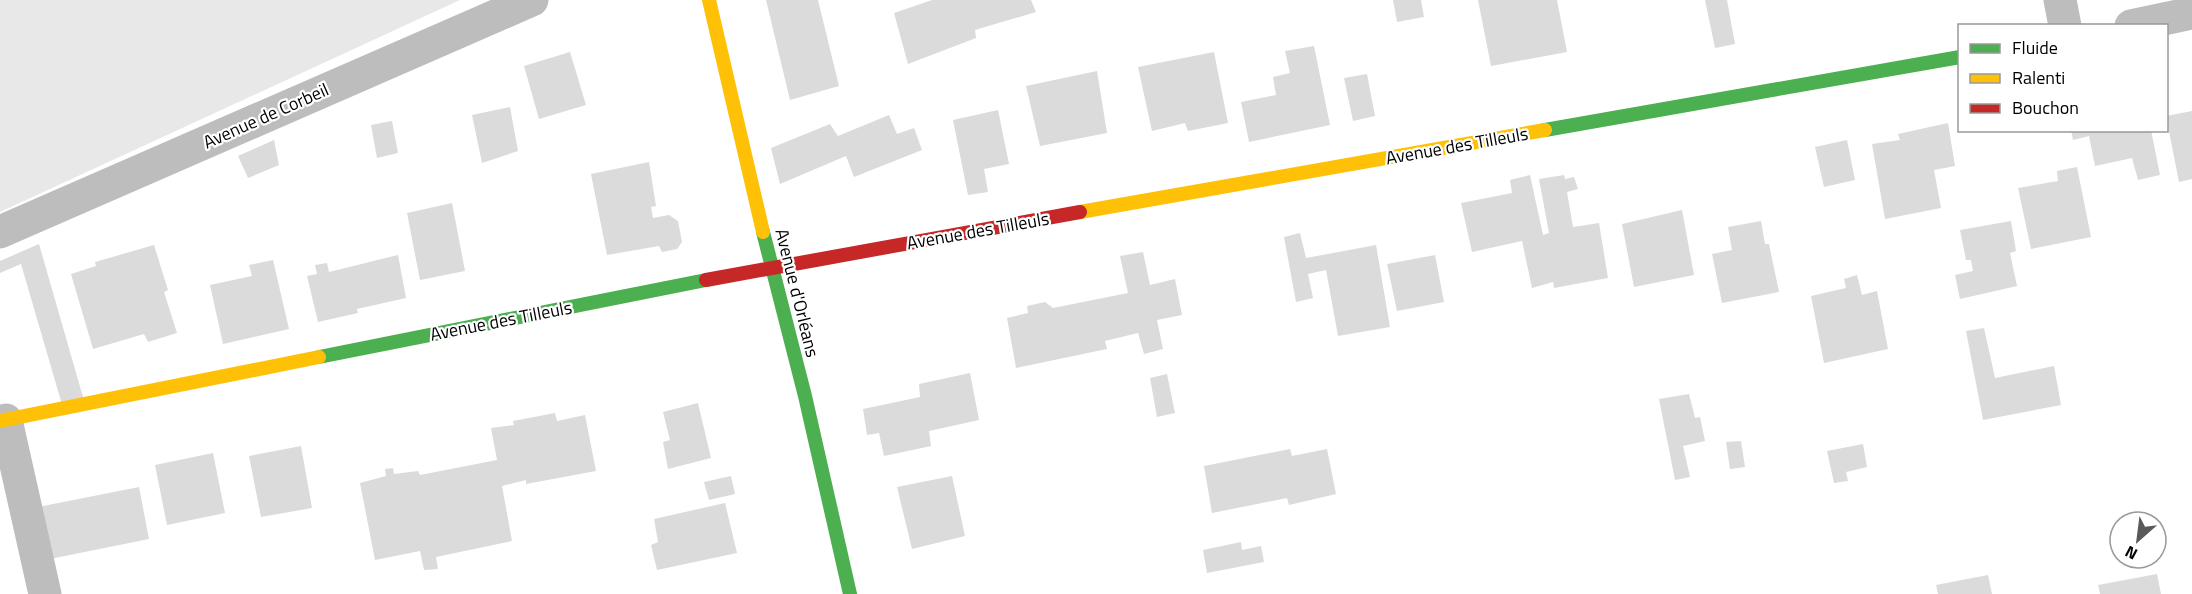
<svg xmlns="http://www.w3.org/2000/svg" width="2192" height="594" font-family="'Titillium Web',sans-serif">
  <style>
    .green { fill: #e8e8e8 }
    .building { fill: #dbdbdb }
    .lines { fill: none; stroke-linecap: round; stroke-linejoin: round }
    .street { stroke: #bdbdbd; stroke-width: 33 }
    .fast { stroke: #4caf50; stroke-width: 14 }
    .slow { stroke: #ffc107; stroke-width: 14 }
    .jam { stroke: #c62828; stroke-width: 14 }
    .labels { text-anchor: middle; stroke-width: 4.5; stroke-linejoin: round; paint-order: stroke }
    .street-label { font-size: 18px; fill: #000; stroke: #fff }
  </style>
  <rect width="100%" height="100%" fill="#fff"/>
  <!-- green -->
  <path class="green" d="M 0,0 L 460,0 L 0,212 Z"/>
  <!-- building -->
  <path class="building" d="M 766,0 L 818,0 L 839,86 L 790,100 Z
    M 932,0 L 1031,0 L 1036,12 L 975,30 L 976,38 L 908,64 L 894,13 Z
    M 1393,0 L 1421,0 L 1424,17 L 1397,22 Z
    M 1478,0 L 1557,0 L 1567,52 L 1491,66 Z
    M 1705,0 L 1727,0 L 1735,44 L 1715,48 Z
    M 1314,46 L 1330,125 L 1249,142 L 1241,102 L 1276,95 L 1273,77 L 1290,73 L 1285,51 Z
    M 570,52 L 586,105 L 539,119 L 524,66 Z
    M 1214,52 L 1228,123 L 1188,131 L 1185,123 L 1152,131 L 1138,67 Z
    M 1097,71 L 1107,133 L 1040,146 L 1026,86 Z
    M 1367,74 L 1375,116 L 1353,121 L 1344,78 Z
    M 510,107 L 518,151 L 482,163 L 472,115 Z
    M 998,110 L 1009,164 L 984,169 L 988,192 L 968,195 L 953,120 Z
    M 2192,111 L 2192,179 L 2179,182 L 2166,116 Z
    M 889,115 L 897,134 L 914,128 L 922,150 L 854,177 L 846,156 L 780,184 L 771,148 L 830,124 L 838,136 Z
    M 392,121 L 398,153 L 377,158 L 371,125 Z
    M 1948,123 L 1955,166 L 1934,170 L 1941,208 L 1885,219 L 1872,144 L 1900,140 L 1898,134 Z
    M 2071,130 L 2151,130 L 2160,175 L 2138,180 L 2132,158 L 2095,166 L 2089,136 L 2073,140 Z
    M 274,140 L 279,165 L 248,178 L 238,156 Z
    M 1847,140 L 1855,180 L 1824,187 L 1815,147 Z
    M 649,162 L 656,206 L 651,207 L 653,218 L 669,215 L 678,221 L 682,242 L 677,249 L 662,252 L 659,246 L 607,255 L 591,174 Z
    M 2077,167 L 2091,237 L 2031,249 L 2018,188 L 2058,181 L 2057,171 Z
    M 1530,175 L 1543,235 L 1549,233 L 1539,179 L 1564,175 L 1565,179 L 1574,177 L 1578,189 L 1567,192 L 1573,227 L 1599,223 L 1608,278 L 1554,288 L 1553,282 L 1532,288 L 1522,241 L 1472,252 L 1461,203 L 1512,193 L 1510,180 Z
    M 452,203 L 465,271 L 420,280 L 407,213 Z
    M 1682,210 L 1694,275 L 1634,287 L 1622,224 Z
    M 1761,221 L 1765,244 L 1769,244 L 1779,292 L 1722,303 L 1712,254 L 1732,250 L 1728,227 Z
    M 2011,221 L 2016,251 L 2010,253 L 2017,286 L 1960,299 L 1955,275 L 1973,271 L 1971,260 L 1966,260 L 1960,230 Z
    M 1300,233 L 1306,258 L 1376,245 L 1390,327 L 1338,336 L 1326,270 L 1308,274 L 1313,298 L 1296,302 L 1284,237 Z
    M 39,244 L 85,404 L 63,408 L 21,264 L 0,273 L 0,261 Z
    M 154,245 L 168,290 L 164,292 L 177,333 L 148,342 L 144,334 L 93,349 L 71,274 L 96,266 L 95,262 Z
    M 1143,252 L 1150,285 L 1175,279 L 1182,315 L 1157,320 L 1163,349 L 1144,354 L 1138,333 L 1105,341 L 1107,349 L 1016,368 L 1007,318 L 1028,313 L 1027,306 L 1045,302 L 1053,308 L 1128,293 L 1120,256 Z
    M 398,255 L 406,298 L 357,309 L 358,313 L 318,322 L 307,276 L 317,274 L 315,265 L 327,263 L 329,272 Z
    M 1435,255 L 1444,302 L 1397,311 L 1387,264 Z
    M 273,260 L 289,329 L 223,344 L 210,285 L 252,276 L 249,265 Z
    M 1857,275 L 1862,295 L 1877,291 L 1888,349 L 1824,363 L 1811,296 L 1846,288 L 1844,279 Z
    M 1984,328 L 1995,378 L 2054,366 L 2061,405 L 1983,420 L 1966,331 Z
    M 970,373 L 979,420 L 929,431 L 931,446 L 884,456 L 879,433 L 867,435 L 863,409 L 920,397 L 919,384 Z
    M 1167,374 L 1175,413 L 1157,417 L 1150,378 Z
    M 1689,394 L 1695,418 L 1700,417 L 1705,441 L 1683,446 L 1690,477 L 1675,480 L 1659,399 Z
    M 698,403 L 711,458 L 668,469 L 663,442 L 670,440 L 663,412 Z
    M 555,413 L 557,421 L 585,415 L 596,471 L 526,484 L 526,480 L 502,486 L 512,541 L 436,557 L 438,569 L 424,570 L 420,551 L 375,560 L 360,483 L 386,476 L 385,469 L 393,468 L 394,474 L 418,471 L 420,475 L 497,460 L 491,428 L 514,425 L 513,421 Z
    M 1741,441 L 1745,467 L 1730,469 L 1726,442 Z
    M 1863,444 L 1867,467 L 1846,472 L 1848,481 L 1834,483 L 1827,451 Z
    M 301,446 L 312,508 L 261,517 L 249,456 Z
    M 1290,449 L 1292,456 L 1327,449 L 1336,494 L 1289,505 L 1287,498 L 1212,513 L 1204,466 Z
    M 213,453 L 225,513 L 167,525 L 155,465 Z
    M 731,476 L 735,494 L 709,500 L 704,482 Z
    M 952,476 L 965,536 L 912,549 L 897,487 Z
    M 139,487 L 149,539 L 50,559 L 38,507 Z
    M 725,503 L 737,553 L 657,570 L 651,545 L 658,542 L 654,519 Z
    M 1241,542 L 1242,550 L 1261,546 L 1264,562 L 1207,573 L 1203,550 Z
    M 2157,574 L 2161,594 L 2100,594 L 2098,585 Z
    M 1988,575 L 1992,594 L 1938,594 L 1936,585 Z"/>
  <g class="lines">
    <!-- street -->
    <path class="street" d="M 2060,0 L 2065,26
      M 2131,26 L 2192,13
      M 0,232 L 532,0
      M 6,420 L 45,594"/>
    <!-- fast -->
    <path class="fast" d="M 1545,130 L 1960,57
      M 763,232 L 805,396 L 850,594
      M 319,357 L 706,280"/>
    <!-- slow -->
    <path class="slow" d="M 709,0 L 763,232
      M 1080,212 L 1545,130
      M 0,421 L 319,357"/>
    <!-- jam -->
    <path class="jam" d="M 706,280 L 1080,212"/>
  </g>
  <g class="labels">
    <!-- street labels -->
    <g class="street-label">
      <text transform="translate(266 116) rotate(-24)" y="6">Avenue de Corbeil</text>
      <text transform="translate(1457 146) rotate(-10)" y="6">Avenue des Tilleuls</text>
      <text transform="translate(978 231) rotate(-10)" y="6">Avenue des Tilleuls</text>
      <text transform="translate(797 293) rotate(76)" y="6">Avenue d'Orléans</text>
      <text transform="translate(501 321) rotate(-11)" y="6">Avenue des Tilleuls</text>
    </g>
  </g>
  <!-- legend -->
  <rect x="1958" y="24" width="210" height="108" fill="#ffffff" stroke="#999999" stroke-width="1.5"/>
  <rect x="1970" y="44" width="30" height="9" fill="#4caf50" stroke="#999999" stroke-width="1.5"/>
  <text x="2012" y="54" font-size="18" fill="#000000">Fluide</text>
  <rect x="1970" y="74" width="30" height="9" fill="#ffc107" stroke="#999999" stroke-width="1.5"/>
  <text x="2012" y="84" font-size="18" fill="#000000">Ralenti</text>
  <rect x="1970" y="104" width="30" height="9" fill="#c62828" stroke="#999999" stroke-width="1.5"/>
  <text x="2012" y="114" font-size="18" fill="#000000">Bouchon</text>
  <!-- north arrow -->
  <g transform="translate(2138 540) rotate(208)"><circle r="28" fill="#ffffff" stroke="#999999" stroke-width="1.5"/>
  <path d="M0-4.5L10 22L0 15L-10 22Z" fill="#595959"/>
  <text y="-9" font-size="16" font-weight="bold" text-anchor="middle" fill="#000000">N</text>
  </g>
</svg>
